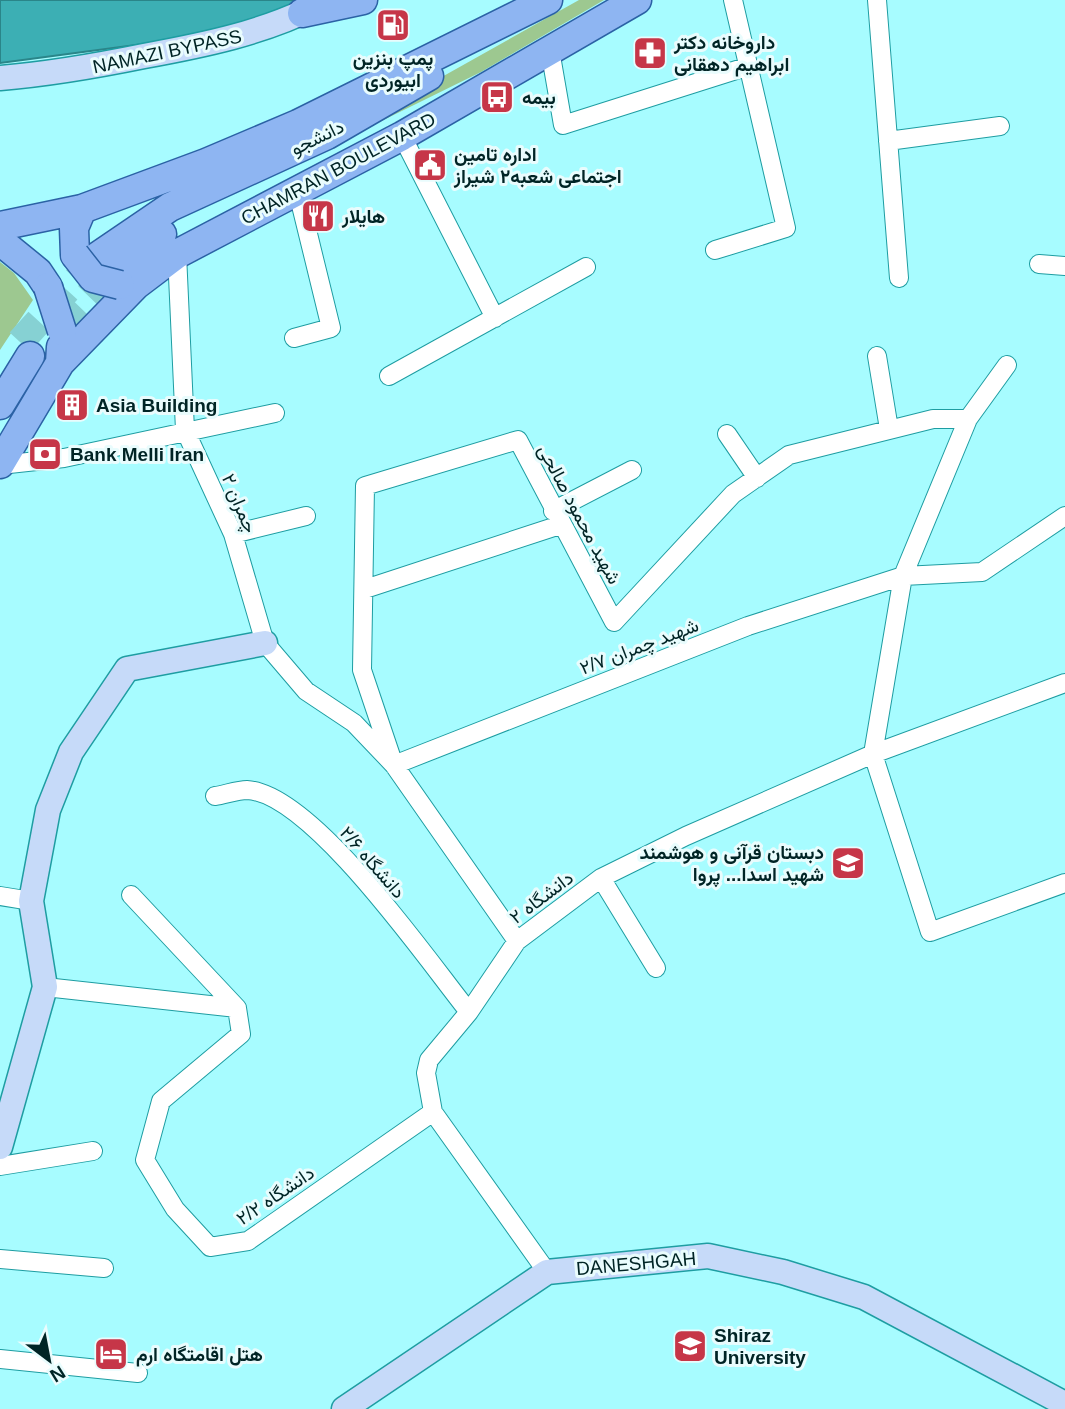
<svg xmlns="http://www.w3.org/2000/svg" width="1065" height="1409" font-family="Arial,Vazirmatn,sans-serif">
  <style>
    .grass { fill: #9dc890 }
    .water { fill: #3cafb4; stroke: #2a8589; stroke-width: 2 }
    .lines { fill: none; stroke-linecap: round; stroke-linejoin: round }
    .primary-tunnel { stroke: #86d1d3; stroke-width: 28; stroke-dasharray: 28 14; stroke-linecap: butt }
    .street-casing { stroke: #1e9da2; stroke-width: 20 }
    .secondary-casing { stroke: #1e9da2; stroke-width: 27 }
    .primary-casing { stroke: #2b62a5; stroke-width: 31 }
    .street { stroke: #fff; stroke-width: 18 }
    .secondary { stroke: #c6daf9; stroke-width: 24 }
    .primary { stroke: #8eb5f2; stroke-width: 28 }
    .primary-bridge-casing { stroke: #2b62a5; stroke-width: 31; stroke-linecap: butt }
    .primary-bridge { stroke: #8eb5f2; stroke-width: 28 }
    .labels { text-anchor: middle; stroke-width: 6; stroke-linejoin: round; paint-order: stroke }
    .poi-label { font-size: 19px; font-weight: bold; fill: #002425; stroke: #e9fcfd; text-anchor: start }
    .street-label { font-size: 19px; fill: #002425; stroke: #e9fcfd }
  </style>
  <rect width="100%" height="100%" fill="#a7fcff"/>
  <!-- grass -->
  <path class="grass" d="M 579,0 L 604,0 L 481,72 L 353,135 L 349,129 Z
    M 0,262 L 14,273 L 33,300 L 0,350 Z"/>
  <!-- water -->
  <path class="water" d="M 0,0 L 306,0 L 260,23 L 166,41 L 0,63 Z"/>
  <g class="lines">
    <!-- primary-tunnel -->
    <path class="primary-tunnel" d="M 59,326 L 111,272
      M 20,342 L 98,256"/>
    <!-- street casing -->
    <g class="street-casing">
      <path id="street" d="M 877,0 L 899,278
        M 550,50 L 563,125 L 749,66
        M 402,136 L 495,318
        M 888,141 L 1000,126
        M 715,250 L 786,228 L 733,0
        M 177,254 L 185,430 L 233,534 L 265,643 L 306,691 L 354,723 L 394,765 L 517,941
        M 1039,264 L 1065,266
        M 294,338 L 331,328 L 297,189
        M 877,356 L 889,429
        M 389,376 L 586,267
        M 968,419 L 1007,365
        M 727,434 L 757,478
        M 0,465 L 64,458 L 275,413
        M 553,511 L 632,470
        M 233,534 L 306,516
        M 365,589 L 560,525
        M 394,765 L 362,670 L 365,486 L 518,440 L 614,622 L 733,494 L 789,455 L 933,419 L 968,419 L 903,576 L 873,754 L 930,932 L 1065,883
        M 394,765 L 748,626 L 903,576 L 982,572 L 1065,516
        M 215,796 C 224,795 237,790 247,790 C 312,793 428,961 469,1012
        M 601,878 L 656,968
        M 131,895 L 237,1008
        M 0,896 L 31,901
        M 45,987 L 237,1008
        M 237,1008 L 241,1034 L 161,1101 L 145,1160 L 175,1209 L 210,1247 L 248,1241 L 433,1112
        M 0,1166 L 93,1151
        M 0,1259 L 104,1268
        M 547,1272 L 433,1112 L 426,1073 L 429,1060 L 469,1012 L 517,941 L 601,878 L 686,836 L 873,754 L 1065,683
        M 0,1359 L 138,1373"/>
    </g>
    <!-- secondary casing -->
    <g class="secondary-casing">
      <path id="secondary" d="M 0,78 C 49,74 95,66 144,56 C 204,45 263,33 318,5
        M 0,1147 L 45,987 L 31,901 L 48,810 L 71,752 L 127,669 L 265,643
        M 344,1409 L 547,1272 L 708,1256 L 783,1272 L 864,1297 L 1065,1404"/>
    </g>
    <!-- primary casing -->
    <g class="primary-casing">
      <path id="primary" d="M 302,13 L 363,0
        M 0,226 L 82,209 L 206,163 L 298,124 L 548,0
        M 0,241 L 38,272 L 48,287
        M 75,255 L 74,228 L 82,209
        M 98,256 L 170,207 L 327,135 L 429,76
        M 111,272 L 162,234
        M 60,363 L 136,285 L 177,254 L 402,136 L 637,0
        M 0,405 L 30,356
        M 0,464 L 60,363 L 61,347"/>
    </g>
    <!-- street -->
    <use href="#street" class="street"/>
    <!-- secondary -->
    <use href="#secondary" class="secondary"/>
    <!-- primary -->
    <use href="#primary" class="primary"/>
    <!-- primary-bridge casing -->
    <g class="primary-bridge-casing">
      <path id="primary-bridge" d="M 75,255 L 93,278 L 120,285
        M 48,287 L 62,331"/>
    </g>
    <!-- primary-bridge -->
    <use href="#primary-bridge" class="primary-bridge"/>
  </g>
  <!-- icons -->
  <defs>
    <g id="fuel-square" transform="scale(1.75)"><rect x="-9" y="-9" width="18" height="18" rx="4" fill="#c63648" stroke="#e9fcfd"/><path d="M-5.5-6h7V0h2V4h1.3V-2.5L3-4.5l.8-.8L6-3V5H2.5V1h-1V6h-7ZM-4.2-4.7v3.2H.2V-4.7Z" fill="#fff"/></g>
    <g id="pharmacy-square" transform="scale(1.75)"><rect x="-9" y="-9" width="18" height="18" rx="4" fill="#c63648" stroke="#e9fcfd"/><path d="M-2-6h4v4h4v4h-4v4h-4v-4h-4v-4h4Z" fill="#fff"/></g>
    <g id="bus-square" transform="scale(1.75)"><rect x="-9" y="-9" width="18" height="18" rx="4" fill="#c63648" stroke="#e9fcfd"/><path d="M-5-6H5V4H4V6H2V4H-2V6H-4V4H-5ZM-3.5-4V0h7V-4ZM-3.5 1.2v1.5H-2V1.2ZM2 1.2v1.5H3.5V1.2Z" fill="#fff"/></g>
    <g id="civic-square" transform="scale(1.75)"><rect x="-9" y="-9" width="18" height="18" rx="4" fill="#c63648" stroke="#e9fcfd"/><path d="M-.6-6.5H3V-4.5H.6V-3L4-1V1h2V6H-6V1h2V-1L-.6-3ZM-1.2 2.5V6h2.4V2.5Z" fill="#fff"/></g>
    <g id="restaurant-square" transform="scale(1.75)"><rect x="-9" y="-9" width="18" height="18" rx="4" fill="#c63648" stroke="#e9fcfd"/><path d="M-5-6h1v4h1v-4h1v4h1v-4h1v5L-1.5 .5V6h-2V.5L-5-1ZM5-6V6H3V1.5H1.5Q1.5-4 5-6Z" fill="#fff"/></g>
    <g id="building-square" transform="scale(1.75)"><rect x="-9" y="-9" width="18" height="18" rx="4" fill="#c63648" stroke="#e9fcfd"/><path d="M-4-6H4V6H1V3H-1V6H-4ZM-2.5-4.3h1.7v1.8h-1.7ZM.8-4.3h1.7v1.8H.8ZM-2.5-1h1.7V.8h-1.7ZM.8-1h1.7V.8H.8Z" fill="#fff"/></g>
    <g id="bank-square" transform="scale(1.75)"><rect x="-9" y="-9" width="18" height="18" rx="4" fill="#c63648" stroke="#e9fcfd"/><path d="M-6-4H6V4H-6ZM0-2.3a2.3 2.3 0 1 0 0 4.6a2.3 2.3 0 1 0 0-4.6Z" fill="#fff"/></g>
    <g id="school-square" transform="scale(1.75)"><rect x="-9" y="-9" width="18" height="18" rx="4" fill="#c63648" stroke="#e9fcfd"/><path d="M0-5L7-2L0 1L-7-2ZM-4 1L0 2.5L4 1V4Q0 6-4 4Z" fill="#fff"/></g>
    <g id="university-square" transform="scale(1.75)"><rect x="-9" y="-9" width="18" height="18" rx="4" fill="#c63648" stroke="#e9fcfd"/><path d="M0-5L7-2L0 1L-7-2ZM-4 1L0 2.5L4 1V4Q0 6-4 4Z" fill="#fff"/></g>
    <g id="hotel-square" transform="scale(1.75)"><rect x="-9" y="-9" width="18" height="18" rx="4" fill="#c63648" stroke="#e9fcfd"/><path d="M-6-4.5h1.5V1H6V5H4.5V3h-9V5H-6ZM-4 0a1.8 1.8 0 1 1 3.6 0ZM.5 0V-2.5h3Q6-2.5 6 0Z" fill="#fff"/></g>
  </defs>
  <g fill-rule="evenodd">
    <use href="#fuel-square" x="393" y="25"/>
    <use href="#pharmacy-square" x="650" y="53"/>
    <use href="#bus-square" x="497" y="97"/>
    <use href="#civic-square" x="430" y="165"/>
    <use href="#restaurant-square" x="318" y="216"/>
    <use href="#building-square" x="72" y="405"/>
    <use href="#bank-square" x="45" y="454"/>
    <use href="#school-square" x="848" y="863"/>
    <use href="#university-square" x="690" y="1346"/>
    <use href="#hotel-square" x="111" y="1354"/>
  </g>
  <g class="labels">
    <!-- poi labels -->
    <g class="poi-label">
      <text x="674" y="49">داروخانه دکتر<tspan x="674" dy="22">ابراهیم دهقانی</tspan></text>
      <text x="393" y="65" text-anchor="middle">پمپ بنزین<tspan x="393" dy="22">ابیوردی</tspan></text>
      <text x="522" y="104">بیمه</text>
      <text x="454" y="161">اداره تامین<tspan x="454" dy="22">اجتماعی شعبه۲ شیراز</tspan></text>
      <text x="342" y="223">هایلار</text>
      <text x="96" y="412">Asia Building</text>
      <text x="70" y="461">Bank Melli Iran</text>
      <text x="824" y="859" text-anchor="end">دبستان قرآنی و هوشمند<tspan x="824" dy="22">شهید اسدا... پروا</tspan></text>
      <text x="714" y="1342">Shiraz<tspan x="714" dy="22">University</tspan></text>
      <text x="136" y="1361">هتل اقامتگاه ارم</text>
    </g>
    <!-- street labels -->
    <g class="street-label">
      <text transform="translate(167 51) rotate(-12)" y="7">NAMAZI BYPASS</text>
      <text transform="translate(317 137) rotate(-26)" y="7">دانشجو</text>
      <text transform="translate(338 168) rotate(-28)" y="7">CHAMRAN BOULEVARD</text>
      <text transform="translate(240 503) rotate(67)" y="7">۲ چمران</text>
      <text transform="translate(580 514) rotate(62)" y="7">شهید محمود صالحی</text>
      <text transform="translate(639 646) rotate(-21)" y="7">۲/۷ شهید چمران</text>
      <text transform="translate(373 862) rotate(49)" y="7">۲/۶ دانشگاه</text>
      <text transform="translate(541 897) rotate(-37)" y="7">۲ دانشگاه</text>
      <text transform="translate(275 1195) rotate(-34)" y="7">۲/۲ دانشگاه</text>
      <text transform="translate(636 1263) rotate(-5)" y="7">DANESHGAH</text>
    </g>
  </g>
  <!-- north arrow -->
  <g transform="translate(49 1360) rotate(148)" stroke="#e9fcfd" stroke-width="5" paint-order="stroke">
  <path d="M0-5L12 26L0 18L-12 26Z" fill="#002425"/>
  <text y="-10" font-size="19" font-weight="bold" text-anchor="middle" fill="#002425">N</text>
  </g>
</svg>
